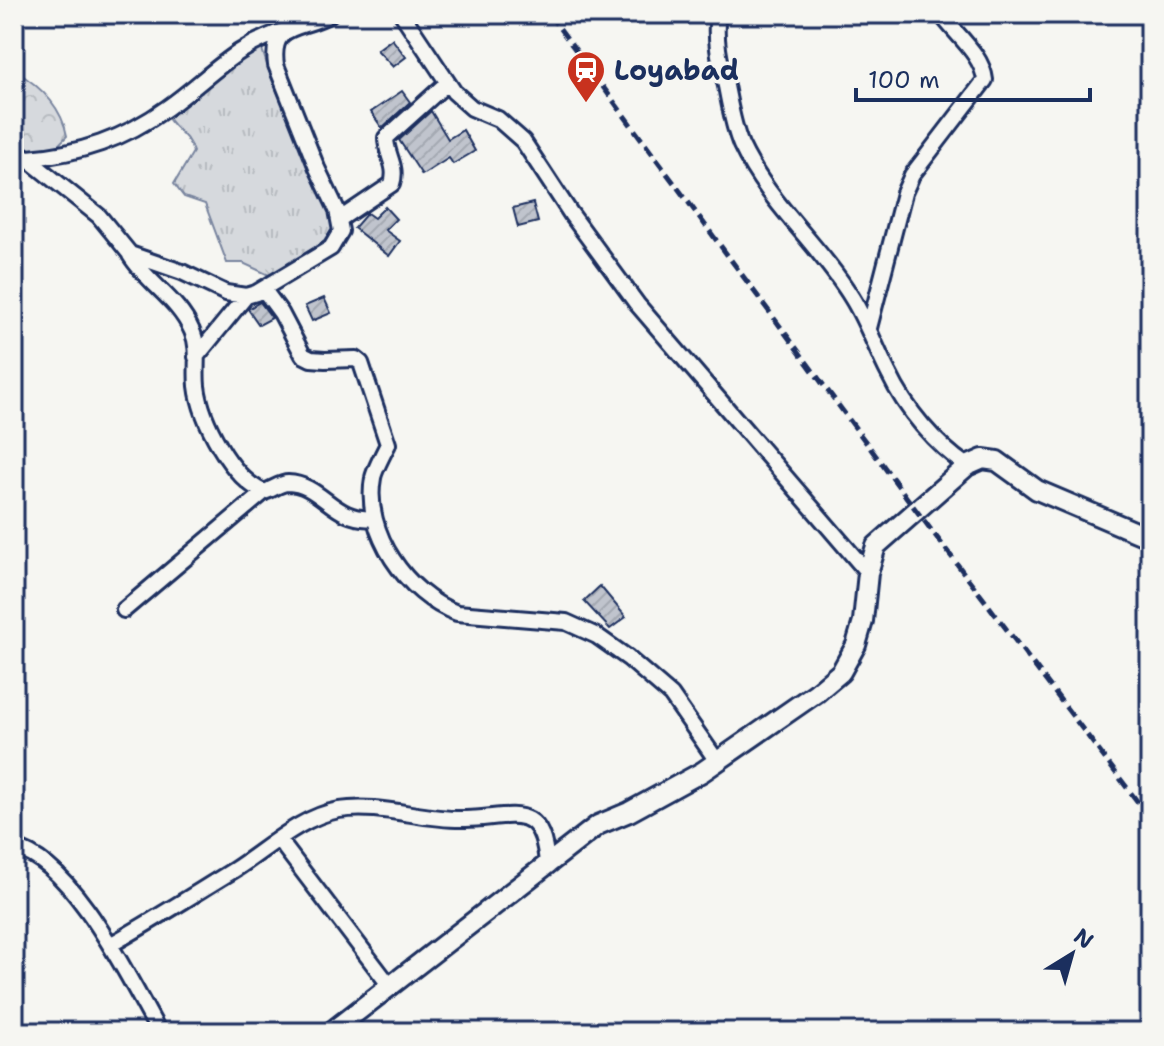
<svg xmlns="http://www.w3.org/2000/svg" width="1164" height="1046" font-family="'Shantell Sans',sans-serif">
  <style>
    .grass { fill: url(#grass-tufts); stroke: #78849e; stroke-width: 2 }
    .park { fill: url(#park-crowns); stroke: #78849e; stroke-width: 2 }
    .building { fill: url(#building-hatch); stroke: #1b2f5e; stroke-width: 2 }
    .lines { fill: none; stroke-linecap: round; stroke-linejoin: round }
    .street-casing { stroke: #1b2f5e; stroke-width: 20 }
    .secondary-casing { stroke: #1b2f5e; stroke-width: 24 }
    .street { stroke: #f6f6f2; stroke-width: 14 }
    .secondary { stroke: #f6f6f2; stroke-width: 18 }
    .rail { stroke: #1b2f5e; stroke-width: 5; stroke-dasharray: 12 6; stroke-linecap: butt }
    .labels { text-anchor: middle; stroke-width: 7; stroke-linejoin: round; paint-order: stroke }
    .poi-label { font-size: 28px; font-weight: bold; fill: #1b2f5e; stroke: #f6f6f2; text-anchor: start }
  </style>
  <defs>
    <pattern id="grass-tufts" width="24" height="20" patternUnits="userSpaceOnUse" patternTransform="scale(2)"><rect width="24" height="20" fill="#d6d9dd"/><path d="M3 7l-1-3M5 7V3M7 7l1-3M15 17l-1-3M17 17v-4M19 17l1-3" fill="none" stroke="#b7bbc0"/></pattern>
    <pattern id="park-crowns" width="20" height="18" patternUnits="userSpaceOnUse" patternTransform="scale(2)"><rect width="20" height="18" fill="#d6d9dd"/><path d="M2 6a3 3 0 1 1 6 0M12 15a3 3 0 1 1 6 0" fill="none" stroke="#b7bbc0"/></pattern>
    <pattern id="building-hatch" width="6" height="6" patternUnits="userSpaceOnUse" patternTransform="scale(2)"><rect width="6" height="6" fill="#c0c4cd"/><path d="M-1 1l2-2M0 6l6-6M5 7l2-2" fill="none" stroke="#a4a9b2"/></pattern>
  </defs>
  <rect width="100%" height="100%" fill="#f6f6f2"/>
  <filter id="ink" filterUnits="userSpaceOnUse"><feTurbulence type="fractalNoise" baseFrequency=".0125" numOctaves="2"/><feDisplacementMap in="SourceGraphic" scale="16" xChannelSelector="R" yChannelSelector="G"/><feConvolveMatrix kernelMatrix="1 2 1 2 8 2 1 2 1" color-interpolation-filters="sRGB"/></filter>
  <g filter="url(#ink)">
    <!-- grass -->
    <path class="grass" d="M 261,46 L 270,74 L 317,189 L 338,222 L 324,241 L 271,276 L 243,263 L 227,263 L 205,204 L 184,197 L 174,184 L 193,152 C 186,130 174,132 166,114 Z"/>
    <!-- park -->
    <path class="park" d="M 14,70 C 39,85 62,107 67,136 L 39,165 L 14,177 Z"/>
    <!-- building -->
    <path class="building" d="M 392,39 L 406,57 L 393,67 L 377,50 Z
      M 402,91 L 410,102 L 382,128 L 371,112 Z
      M 431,111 L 448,139 L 463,130 L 475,151 L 453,164 L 449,158 L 422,175 L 399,140 Z
      M 533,203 L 538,222 L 518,227 L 513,208 Z
      M 385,207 L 396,219 L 385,230 L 400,241 L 389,256 L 354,228 L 367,213 L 374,218 Z
      M 324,298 L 331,313 L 312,321 L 305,306 Z
      M 260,302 L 272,318 L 259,325 L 248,309 Z
      M 600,586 L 626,617 L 610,629 L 584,601 Z"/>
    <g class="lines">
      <!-- street casing -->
      <g class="street-casing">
        <path id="street" d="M 402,14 L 454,92 L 472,108 L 498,119 L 523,141 L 571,214 L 637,304 L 868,573
          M 718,14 C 714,39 720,62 726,86 C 730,106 733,126 741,145 C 768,203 819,244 852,298 C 867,322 876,349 889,374 C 906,410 935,444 967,466
          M 14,148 L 99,216 L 130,254 L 182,272 L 226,293 L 246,296 L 256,293 L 331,248 L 341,231 L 337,210 L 317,168 L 276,65 C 270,21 301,31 330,14
          M 28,158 C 80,154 124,139 167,108 C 211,77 232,47 286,30
          M 340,219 L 392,184 C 398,166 386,155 386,138 L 447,83
          M 130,255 C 148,284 178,299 192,331 C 200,348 195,367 197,386 C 201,420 231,478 264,492 C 272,490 280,483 288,483 C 322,484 334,523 374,518
          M 264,290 L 281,313 L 303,355 L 311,359 L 325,360 L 356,359 L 361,363 L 388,444 C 384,452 374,471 373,478 C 363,532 407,595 457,613 L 566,622 L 597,636 L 628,658 L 671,695 L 717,761
          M 869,328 L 904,193 L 912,175 L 985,80 C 982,54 956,35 941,14
          M 196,357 L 246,296
          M 124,610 L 264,492
          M 279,840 L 390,986
          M 14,848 C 73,860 130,981 159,1032
          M 110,945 C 152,921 193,895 234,870 C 267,849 300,817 339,810 C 382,803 423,821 466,819 C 515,817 542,801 547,864"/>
      </g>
      <!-- secondary casing -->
      <g class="secondary-casing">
        <path id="secondary" d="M 331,1032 L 598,825 L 629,812 L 702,772 L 816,693 L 841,672 L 856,645 L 863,621 L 868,573 L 876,546 L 967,466 L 983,459 L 997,461 L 1037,490 L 1150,538"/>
      </g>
      <!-- street -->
      <use href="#street" class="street"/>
      <!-- secondary -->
      <use href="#secondary" class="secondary"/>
      <!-- rail -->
      <path class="rail" d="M 549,14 L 916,510 L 1150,818"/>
    </g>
  </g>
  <!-- icons -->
  <defs>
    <g id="station-pin" transform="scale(2)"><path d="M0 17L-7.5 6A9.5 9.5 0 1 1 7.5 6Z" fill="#c8321e" stroke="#f6f6f2"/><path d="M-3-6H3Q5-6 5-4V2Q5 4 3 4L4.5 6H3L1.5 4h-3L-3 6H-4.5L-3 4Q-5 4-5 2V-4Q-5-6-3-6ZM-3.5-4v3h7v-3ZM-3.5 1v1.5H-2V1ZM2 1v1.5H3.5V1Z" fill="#fff"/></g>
  </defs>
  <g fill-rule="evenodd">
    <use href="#station-pin" x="586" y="70"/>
  </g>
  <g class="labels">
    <!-- poi labels -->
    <g class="poi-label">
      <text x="614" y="80">Loyabad</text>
    </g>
  </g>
  <!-- margin -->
  <rect width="1164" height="1046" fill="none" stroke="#f6f6f2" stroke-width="48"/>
  <rect x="24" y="24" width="1116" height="998" fill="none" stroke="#1b2f5e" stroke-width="3" filter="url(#ink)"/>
  <!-- north arrow -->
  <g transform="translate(1072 954) rotate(37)" stroke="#f6f6f2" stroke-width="6" paint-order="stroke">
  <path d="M0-6L14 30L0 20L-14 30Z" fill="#1b2f5e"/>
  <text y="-12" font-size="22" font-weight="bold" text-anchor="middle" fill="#1b2f5e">N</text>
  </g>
  <!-- scale -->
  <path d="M856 88v12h234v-12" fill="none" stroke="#1b2f5e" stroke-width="4"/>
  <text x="868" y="88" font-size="24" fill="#1b2f5e" stroke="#f6f6f2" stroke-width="6" paint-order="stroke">100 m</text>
</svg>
